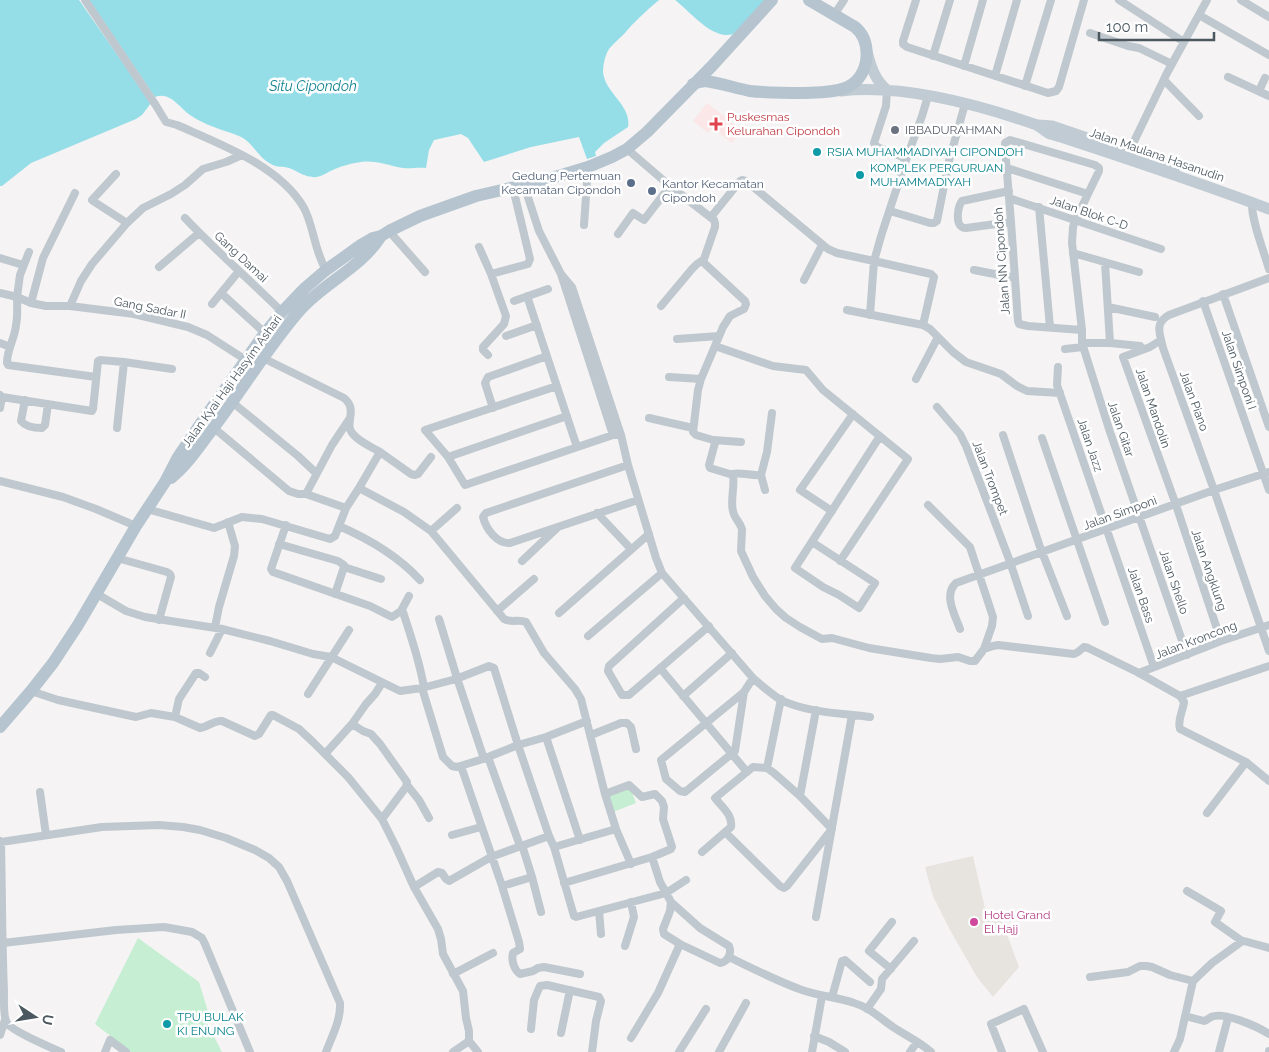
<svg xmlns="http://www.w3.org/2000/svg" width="1269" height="1052" font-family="Raleway,sans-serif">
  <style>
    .commercial { fill: #e7e4df }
    .medical { fill: #fbe7e7 }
    .green { fill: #c5eed2 }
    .water { fill: #95dee8 }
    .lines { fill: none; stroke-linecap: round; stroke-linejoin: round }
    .street { stroke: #bfc8ce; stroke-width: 8 }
    .secondary { stroke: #c0cbd3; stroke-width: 11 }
    .primary { stroke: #b5c4cf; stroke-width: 12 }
    .health-dot { fill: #e0444e; stroke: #fff; stroke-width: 2 }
    .worship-dot { fill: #6b7280; stroke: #fff; stroke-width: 2 }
    .culture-dot { fill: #0f9aa8; stroke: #fff; stroke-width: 2 }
    .service-dot { fill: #5c6f8a; stroke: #fff; stroke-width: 2 }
    .hotel-dot { fill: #d1479c; stroke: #fff; stroke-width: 2 }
    .labels { text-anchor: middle; stroke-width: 5; stroke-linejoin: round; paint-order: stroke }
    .health-label { font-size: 12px; fill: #be3a42; stroke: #fff; text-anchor: start }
    .worship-label { font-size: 12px; fill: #5b616d; stroke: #fff; text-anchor: start }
    .culture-label { font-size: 12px; fill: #0d838f; stroke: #fff; text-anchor: start }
    .street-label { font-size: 12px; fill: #4b5860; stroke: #fff }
    .service-label { font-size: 12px; fill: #4e5e75; stroke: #fff; text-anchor: end }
    .hotel-label { font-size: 12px; fill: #b23c85; stroke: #fff; text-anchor: start }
    .water-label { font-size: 14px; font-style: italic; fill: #148292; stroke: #fff }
  </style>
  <rect width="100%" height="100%" fill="#f5f3f3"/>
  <!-- commercial -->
  <path class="commercial" d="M 973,856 L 986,913 L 998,911 L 1019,967 L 993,997 L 977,977 L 950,930 L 933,896 L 925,867 Z"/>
  <!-- medical -->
  <path class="medical" d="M 707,103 L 742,130 L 732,143 L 712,128 L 708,133 L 693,121 Z"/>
  <!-- green -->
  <path class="green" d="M 630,787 L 636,803 L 613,812 L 607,796 Z
    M 138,938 L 199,982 L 210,1018 L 208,1025 L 222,1052 L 131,1052 L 95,1024 Z"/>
  <!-- water -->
  <path class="water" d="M 0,0 L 79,0 L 151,103 L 142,115 L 136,119 L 31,163 L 2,186 L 0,186 Z
    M 89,0 L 659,0 C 646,11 634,22 623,35 C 618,40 613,44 609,49 C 605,55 603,65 603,72 C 604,82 610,89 615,96 C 623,106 630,115 628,127 L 604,143 L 595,152 L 596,156 L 587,159 L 579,137 L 531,147 L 484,162 L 468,138 L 461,134 L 434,140 L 429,150 L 426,168 C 418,167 410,169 403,168 C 389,166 376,160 361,162 C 354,163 341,166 335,169 C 325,173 319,180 307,176 C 300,174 295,170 289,168 C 283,166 277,168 271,164 C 259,158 254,145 243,138 C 238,135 231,133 225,131 C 213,127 200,122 190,115 C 180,108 170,91 155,97 Z
    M 675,0 L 765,0 L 736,33 C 714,43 691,12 675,0 Z"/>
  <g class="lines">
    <!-- street -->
    <path class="street" d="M 85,0 L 155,104 L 166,122 L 177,125 C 220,144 280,166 304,208 C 314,227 314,250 326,270
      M 916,0 L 903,41 L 903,44 L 907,47 L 1048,93 L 1056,91 L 1059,87 L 1084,0
      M 1119,0 L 1184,42
      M 1241,0 L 1269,17
      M 834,15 L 844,0
      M 1199,15 L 1269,55
      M 1090,33 L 1128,46 L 1139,48 L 1172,64
      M 933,56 L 950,0
      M 964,66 L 983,0
      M 995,76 L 1017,0
      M 1228,77 L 1269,96
      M 1164,80 L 1199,116
      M 1025,86 L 1051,0
      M 887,90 L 886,106 L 874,143 L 877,147 L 903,157 L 905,163 L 882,233 L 874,261 L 931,274 L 934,277 L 923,325
      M 1259,91 L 1265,78
      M 627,149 L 670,186 L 714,220 L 715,223 L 715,227 L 703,262 L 745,301 L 746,304 L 744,309 L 730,316 L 723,327 L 701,379 L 698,390 L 693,432 L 696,435 L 713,440 L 715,443 L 709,465 L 710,468 L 733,475 C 735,487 730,500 733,511 C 734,518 740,522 742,529 L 741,551 L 753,577 L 765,596 L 776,609 L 786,618 L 800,627 L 822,639 L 832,638 L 869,648 L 931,658 L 940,659 L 958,657 L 970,661 L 975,661 L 984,649 L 993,646 L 998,645 L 1074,654 L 1078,652 L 1084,647 L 1088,648 L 1139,673 L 1180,696 L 1184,702 C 1183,711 1177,720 1180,729 L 1246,762 L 1269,781
      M 1127,156 L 1167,73 L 1207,0
      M 905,163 L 922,116 L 928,96
      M 1007,168 L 1088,194
      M 524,185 L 539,231 L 561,274 L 613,435
      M 1009,191 L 962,201 C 958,206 955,223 962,227 C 963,228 965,228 966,228 L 1011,222
      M 1009,198 L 1161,249
      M 1252,203 C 1251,219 1264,252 1269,269
      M 1039,207 L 1050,327
      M 890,211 L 930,223 L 934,223 L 937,221 L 949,161 L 965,104
      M 711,217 L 740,181 L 742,180 L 746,181 L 828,249 L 837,253 L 874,261 L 870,315
      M 185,218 C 216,251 250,280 282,312
      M 127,223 L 143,208 L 171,194 L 185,185 L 203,169 L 226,162 L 242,155
      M 584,225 L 588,167
      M 389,231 L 425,272
      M 618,234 L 633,213 L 644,220 L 670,186
      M 479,247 L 491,274
      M 29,252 L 20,275 L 17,297 L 31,303 L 46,306 L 70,306 L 134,314 L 188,327 L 207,335 L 246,360
      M 1073,253 L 1139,272
      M 0,258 L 23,265
      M 1105,263 L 1110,343
      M 159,267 L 199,233
      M 974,270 L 1015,278
      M 561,274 L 572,287 L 621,435 L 628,465 L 656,558 L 662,573 L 753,678 C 762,686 771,694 781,700 C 808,713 841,713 870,717
      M 1269,278 L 1169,315 C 1154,323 1160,334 1163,348 L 1214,490 L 1269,651
      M 804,280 L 822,245
      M 0,293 L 17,297 C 17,306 18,316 16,325 C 15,338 7,349 7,363 L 8,365 L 96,377
      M 221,293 L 265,333
      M 1223,294 L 1269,427
      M 527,296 L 577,447
      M 514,301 L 548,289
      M 1203,301 L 1269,490
      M 31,303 L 43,258 L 75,193
      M 212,304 L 239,271
      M 70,306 L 81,281 L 92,264 L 127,223 L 93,201 L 92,200 L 116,174
      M 661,306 L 692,269 L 697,264 L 703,260
      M 1108,307 L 1155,317
      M 847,310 L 923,325 L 930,329 L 953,352 L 966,362 L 1001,374 L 1017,386 L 1027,391 L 1060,393
      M 1082,330 L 1028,326 L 1019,324 L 1018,321 L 1011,222 L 1005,148 L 1005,143 L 1010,140 L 1095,165 L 1099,168 L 1099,171 L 1075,221 L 1073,227 L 1072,243 L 1082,330 L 1082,343 L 1110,432 L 1187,655
      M 506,336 L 537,325
      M 677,339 L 719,336
      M 1161,340 L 1150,347 L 1123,357 L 1176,505 L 1221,641
      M 0,343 L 10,347
      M 1082,343 L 1110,343 L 1140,346
      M 715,346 L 773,366 L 806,370 L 823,390 L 908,459 L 840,561
      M 1065,349 L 1083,347
      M 488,355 L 483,350 L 483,347 L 504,324 L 506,316 L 491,274 L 528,264 L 530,259 L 513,188
      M 263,358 L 344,398 C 359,410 343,424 353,434 C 359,442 372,447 380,452 L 359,488 L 404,512 L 431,531 L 504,619 C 511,623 519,619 526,622 L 544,653 L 575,689 L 581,699 L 605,794 L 616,829 L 631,864
      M 1058,367 L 1057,385 L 1154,667
      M 669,377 L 701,379
      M 916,379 L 938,337
      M 557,386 L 425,430 L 448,457 L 465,485 L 613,435 L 621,435
      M 0,395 L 2,397 L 92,411 L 93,409 L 98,361 L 100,360 L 124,362 L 172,369
      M 25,400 L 21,421 C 26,427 34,428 42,428 L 45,425 L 48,404
      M 232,402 L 298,456 L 316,473
      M 937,407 L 960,434 L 966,446 L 1009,559 L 1028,616
      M 0,408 L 2,397
      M 493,408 L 485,383 L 488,377 L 547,356
      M 649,418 L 693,428
      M 117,428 L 124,362
      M 214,428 L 283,486 L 289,491 L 298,494 L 306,494 L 346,508
      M 1003,435 L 1040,547 L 1067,616
      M 1042,438 L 1105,622
      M 713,440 L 741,442
      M 380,452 L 411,474 L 415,475 L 418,474 L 431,457
      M 448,457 L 567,416
      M 628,465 L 486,513 L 483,517 C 486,529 497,544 510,543 L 638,500
      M 732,474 C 742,472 751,476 761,475 L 767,452 L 772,413
      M 761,475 L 765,490
      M 0,481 L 63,497 L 96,509 L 136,526
      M 306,494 L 332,445 L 350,418
      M 928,505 L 970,547 L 993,617 L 992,626 L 984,649
      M 147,509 L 214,528 L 242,517 L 262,519 L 330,539 L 335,536 L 346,508 L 359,488
      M 832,511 L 800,490 L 853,414
      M 597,513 L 631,549
      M 286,525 L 271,569 L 273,572 L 370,606 L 392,617 L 401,611 L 409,596
      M 339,526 C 369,539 398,556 420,580
      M 431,531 L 457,508
      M 812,542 L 875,583 L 859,608 L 839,595 L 823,587 L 795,568 L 880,436
      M 279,544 L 338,561 L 344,565 L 344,567 L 381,579
      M 117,558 L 167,572 L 170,574 L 171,577 L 159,620
      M 522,561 L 557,528
      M 97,594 L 126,611 L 145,617 L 222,629 L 270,641 L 313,654 L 331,657 L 400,691 L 422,688 L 456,679 L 489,666 L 494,668 L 518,745 L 549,836 L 554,847 L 574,916 L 576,917 L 666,893 L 686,880
      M 335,594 L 344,567
      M 684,598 L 609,666 L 608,671 L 622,695 L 629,695 L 709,626
      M 401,611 L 403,612 C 411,637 420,662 424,688
      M 497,611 L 534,579
      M 559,613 L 649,534
      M 439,619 L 457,678 L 484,759
      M 215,627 L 219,607 L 234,556 L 235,546 L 228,522
      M 960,629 C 955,615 943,595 956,583 L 1214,490 L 1269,472
      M 588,636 L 662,573
      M 210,653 L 222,629
      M 660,668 L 747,772
      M 1139,673 L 1221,641 L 1269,625
      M 422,688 L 443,757 L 452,766 L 457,767 L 483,759 L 518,745 L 546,737 L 587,721
      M 31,691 L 58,700 L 136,717 L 151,713 L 175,717 L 200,728 C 208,727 214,720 222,721 L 255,736 L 259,734 L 271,715 L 273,715 L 299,729 L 313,742 L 348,777 L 382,819 L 396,847 L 414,887 L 438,929 L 441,939 L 443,954 L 463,991 L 466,1018 L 469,1031 L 469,1041 L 478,1052
      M 744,692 L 735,751 L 685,792 L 680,791 L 666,779 L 661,760 L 744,692 L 753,678
      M 308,694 L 349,630
      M 683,696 L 732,653
      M 1180,696 L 1269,666
      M 175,717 L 179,699 L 196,673 L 199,673 L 205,677
      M 352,724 L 363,731 L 371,734 L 380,744 L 407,782 L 406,787 L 382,819
      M 591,735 L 621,723 L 627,723 L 631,727 L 636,749
      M 546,737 L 580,840
      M 325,754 L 352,724 L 366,704 L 375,694 L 382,683
      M 488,757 L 520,846
      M 461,766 L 502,886 L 519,942 L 520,949 L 513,953 C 511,960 514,970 520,974 L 533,971 L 538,968 L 544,967 L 580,974
      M 767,768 L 781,699
      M 407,785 L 419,800 L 429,818
      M 40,792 L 46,835
      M 800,796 L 816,710
      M 1207,813 L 1246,762
      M 452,835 L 481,827
      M 0,841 L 1,842 L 102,827 L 159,825 L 183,827 L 200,830 L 226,838 L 255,850 L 269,858 L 279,867 L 287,881 L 340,1003 C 341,1020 332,1036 326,1052
      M 1,842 C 2,892 2,942 4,992 C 4,1000 3,1017 7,1023 C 13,1032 50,1047 61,1052
      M 554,847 L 616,829
      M 702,852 L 731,827 C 733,815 722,807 715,798 L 753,767 L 767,768 L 774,773 L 800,796 L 832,829 L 787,886 L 784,888 L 780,886 L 725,832
      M 652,857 L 660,882 L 671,902 L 670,911 L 663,929 L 664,934 L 680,944 L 720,963 C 728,962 732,953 729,946 L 700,928 L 671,902
      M 532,877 L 541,912
      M 564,883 L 652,857 L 671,849 L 672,847 L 663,819 L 664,807 L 662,801 L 655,794 L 642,797 L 629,785 L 605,794
      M 502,886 L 532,877 L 522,845
      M 414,887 L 438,872 L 442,873 L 446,879 L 449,881 L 491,857 L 549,836
      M 1187,891 L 1221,911 L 1215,922 L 1242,941
      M 599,911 L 601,934
      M 816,917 L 852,715
      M 3,943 L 116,930 L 164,927 L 192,932 L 202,938 L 205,944 L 250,1052
      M 625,946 L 634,917 L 631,902
      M 729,957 C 753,969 777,981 802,990 C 819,996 837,997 854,1003 C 869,1007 880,1018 893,1027 C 905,1035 920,1042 931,1052
      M 891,969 L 869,951 L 892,922
      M 453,974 L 493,953
      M 1090,977 L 1128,972 L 1140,966 L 1146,966 L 1152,967 L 1170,975 L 1193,981
      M 832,997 L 842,961 L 845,960 L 870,982
      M 867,1009 L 881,989 L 882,979 L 914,941
      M 1185,1016 L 1204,1021 C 1207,1020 1209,1018 1211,1017 C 1224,1011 1258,1027 1269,1034
      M 531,1029 L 534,1000 L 540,986 L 547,985 L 599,997 L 601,1001 L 596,1021 L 592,1052
      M 561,1033 L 570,990
      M 0,1035 L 5,1020
      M 814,1036 L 829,1042 L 845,1052
      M 631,1038 L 658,993 L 680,944
      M 105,1052 L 110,1040 L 126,1052
      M 453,1052 L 469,1041
      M 679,1052 L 706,1009
      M 719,1052 L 746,1003
      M 812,1052 L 822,996
      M 910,1052 L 917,1042
      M 1002,1052 L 991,1024 L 1024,1009 L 1043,1052
      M 1174,1052 L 1180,1039 L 1193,981 L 1212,963 L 1241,942 L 1244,941 L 1269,948
      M 1219,1052 L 1228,1018
      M 1269,1052 L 1269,1051"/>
    <!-- secondary -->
    <path class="secondary" d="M 867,52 C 871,67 875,80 887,90
      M 841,91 C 902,84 976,104 1034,124 C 1040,126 1044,131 1050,134 C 1054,135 1057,136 1061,137 C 1131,160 1201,183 1269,209
      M 1038,125 L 1052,126 L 1175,168"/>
    <!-- primary -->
    <path class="primary" d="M 693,84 L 699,82 L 705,81 C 720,83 735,88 750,91 C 768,93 786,93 804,93 C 830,92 859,94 866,62 C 868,48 866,36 855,27 L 809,0
      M 171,478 C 186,466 197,450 208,435 C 240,394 266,349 300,310 C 325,282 361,268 381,236
      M 0,727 L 31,691 L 53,663 L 78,625 L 136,526 L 165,482 L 178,457 L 201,423 L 265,333 L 282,312 L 305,288 L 326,270 L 361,245 L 373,238 L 381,236 L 389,231 L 420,216 L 476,196 L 545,180 L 588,167 L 612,157 L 627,149 L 647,132 L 712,66 L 772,0"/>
  </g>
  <!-- markers -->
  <path class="health-dot" d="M713.5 116.5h5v5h5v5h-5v5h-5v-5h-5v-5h5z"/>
  <circle class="worship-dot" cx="895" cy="130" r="5"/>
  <g class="culture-dot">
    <circle cx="817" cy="152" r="5"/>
    <circle cx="860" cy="175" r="5"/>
    <circle cx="167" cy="1024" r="5"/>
  </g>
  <g class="service-dot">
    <circle cx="631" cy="183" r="5"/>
    <circle cx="652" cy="191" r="5"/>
  </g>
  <circle class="hotel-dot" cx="974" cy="922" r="5"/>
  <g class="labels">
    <!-- health labels -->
    <g class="health-label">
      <text x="727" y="121">Puskesmas<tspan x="727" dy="14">Kelurahan Cipondoh</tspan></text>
    </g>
    <!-- worship labels -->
    <g class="worship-label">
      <text x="905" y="134">IBBADURAHMAN</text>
    </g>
    <!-- culture labels -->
    <g class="culture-label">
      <text x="827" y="156">RSIA MUHAMMADIYAH CIPONDOH</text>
      <text x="870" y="172">KOMPLEK PERGURUAN<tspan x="870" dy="14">MUHAMMADIYAH</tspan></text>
      <text x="177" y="1021">TPU BULAK<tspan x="177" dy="14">KI ENUNG</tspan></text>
    </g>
    <!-- street labels -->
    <g class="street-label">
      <text transform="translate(1157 155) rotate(19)" y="4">Jalan Maulana Hasanudin</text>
      <text transform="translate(1089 213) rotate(19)" y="4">Jalan Blok C-D</text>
      <text transform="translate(241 257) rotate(43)" y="4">Gang Damai</text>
      <text transform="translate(1002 261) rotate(-94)" y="4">Jalan NN Cipondoh</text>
      <text transform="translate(150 308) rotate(11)" y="4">Gang Sadar II</text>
      <text transform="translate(1239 370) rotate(71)" y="4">Jalan Simponi I</text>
      <text transform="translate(232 381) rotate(-54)" y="4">Jalan Kyai Haji Hasyim Ashari</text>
      <text transform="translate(1194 401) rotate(70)" y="4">Jalan Piano</text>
      <text transform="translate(1153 408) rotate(71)" y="4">Jalan Mandolin</text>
      <text transform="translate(1121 429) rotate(71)" y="4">Jalan Gitar</text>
      <text transform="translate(1090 445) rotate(71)" y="4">Jalan Jazz</text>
      <text transform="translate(990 478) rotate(69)" y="4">Jalan Trompet</text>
      <text transform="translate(1120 513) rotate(-20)" y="4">Jalan Simponi</text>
      <text transform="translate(1209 570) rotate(71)" y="4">Jalan Angklung</text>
      <text transform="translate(1174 582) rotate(71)" y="4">Jalan Shello</text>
      <text transform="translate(1141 595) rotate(71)" y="4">Jalan Bass</text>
      <text transform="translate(1196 640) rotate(-21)" y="4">Jalan Kroncong</text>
    </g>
    <!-- service labels -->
    <g class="service-label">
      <text x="621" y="180">Gedung Pertemuan<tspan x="621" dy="14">Kecamatan Cipondoh</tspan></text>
      <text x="662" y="188" text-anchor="start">Kantor Kecamatan<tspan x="662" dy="14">Cipondoh</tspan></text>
    </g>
    <!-- hotel labels -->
    <g class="hotel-label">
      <text x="984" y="919">Hotel Grand<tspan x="984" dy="14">El Hajj</tspan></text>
    </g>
    <!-- water labels -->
    <g class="water-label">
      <text x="313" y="91">Situ Cipondoh</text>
    </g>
  </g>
  <!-- north arrow -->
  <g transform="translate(35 1017) rotate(102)" stroke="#ffffff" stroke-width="4" paint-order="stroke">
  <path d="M0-4L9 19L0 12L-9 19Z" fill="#4b5860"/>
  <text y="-8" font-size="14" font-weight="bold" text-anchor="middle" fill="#4b5860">U</text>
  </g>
  <!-- scale -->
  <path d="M1099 32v8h115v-8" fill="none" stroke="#4b5860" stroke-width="2.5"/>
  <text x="1106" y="32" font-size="15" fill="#4b5860" stroke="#ffffff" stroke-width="4" paint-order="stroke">100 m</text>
</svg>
